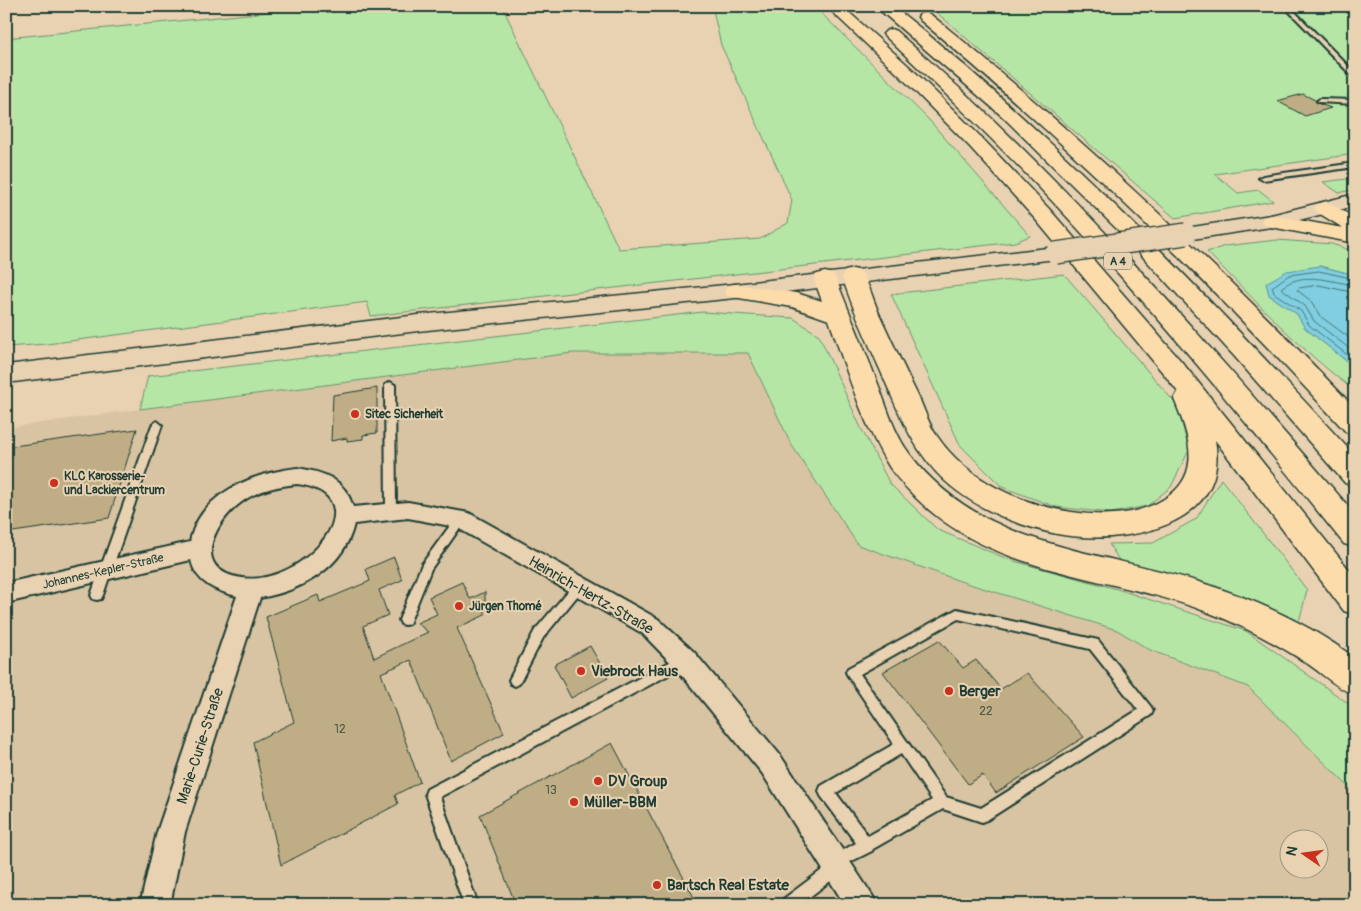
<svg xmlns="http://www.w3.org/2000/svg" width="1361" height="911" font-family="Pangolin,sans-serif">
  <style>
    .built { fill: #d8c4a2; fill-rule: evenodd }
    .green { fill: #b5e6a6; stroke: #6a926d }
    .water { fill: #81cee1; stroke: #5a949c }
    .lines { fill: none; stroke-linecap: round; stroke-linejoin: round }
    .shore { stroke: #467779; stroke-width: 1 }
    .building { fill: #bfae85; stroke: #1f3d34 }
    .service-casing { stroke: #1f3d34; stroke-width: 4 }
    .minor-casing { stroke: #1f3d34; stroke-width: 4 }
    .secondary-casing { stroke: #1f3d34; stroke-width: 3 }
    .motorway-casing { stroke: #1f3d34; stroke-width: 3 }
    .service { fill: #e9d2b2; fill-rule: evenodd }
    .minor { fill: #e9d2b2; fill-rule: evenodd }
    .secondary { fill: #e9d2b2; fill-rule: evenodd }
    .motorway { fill: #fddcac; fill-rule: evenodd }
    .secondary-bridge-casing { stroke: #1f3d34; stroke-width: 24; stroke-linecap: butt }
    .secondary-bridge { stroke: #e9d2b2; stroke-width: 21 }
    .poi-dot { fill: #c8321e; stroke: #e9d2b2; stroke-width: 2 }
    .labels { text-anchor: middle; stroke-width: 4; stroke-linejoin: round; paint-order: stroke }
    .shield { fill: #e9d2b2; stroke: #5c6a5a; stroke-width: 1 }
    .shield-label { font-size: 11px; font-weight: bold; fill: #1f3d34 }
    .poi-label { font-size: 12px; font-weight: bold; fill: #1f3d34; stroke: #e9d2b2; text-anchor: start }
    .street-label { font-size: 12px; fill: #1f3d34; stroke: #e9d2b2 }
    .near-number-label { font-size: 12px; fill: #475948 }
    .near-street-label { font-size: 15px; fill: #1f3d34; stroke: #e9d2b2 }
    .near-poi-label { font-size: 15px; font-weight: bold; fill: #1f3d34; stroke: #e9d2b2; text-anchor: start }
  </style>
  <rect width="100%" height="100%" fill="#e9d2b2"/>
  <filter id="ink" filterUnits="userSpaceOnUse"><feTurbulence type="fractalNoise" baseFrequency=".02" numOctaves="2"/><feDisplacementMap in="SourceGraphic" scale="10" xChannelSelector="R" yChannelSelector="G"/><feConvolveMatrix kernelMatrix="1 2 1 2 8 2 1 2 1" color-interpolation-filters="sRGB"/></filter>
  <g filter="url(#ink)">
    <!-- built -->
    <path class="built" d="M 572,353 L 748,353 L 791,444 L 858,545 L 963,582 L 1117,630 L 1150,650 L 1248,687 L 1355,793 L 1355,905 L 6,905 L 6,428 L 140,409 ZM 1288,838 L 1318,838 L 1318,868 L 1288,868 Z"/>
    <!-- green -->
    <path class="green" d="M 329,6 L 502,6 L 619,249 L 760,239 L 788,223 L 792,200 L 721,45 L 712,6 L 814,6 L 929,120 L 1030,236 L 1015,242 L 371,316 L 367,302 L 47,344 L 6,347 L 6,38 Z
      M 929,6 L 1355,6 L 1355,154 L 1215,174 L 1238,193 L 1259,190 L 1273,201 L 1175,218 Z
      M 1355,178 L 1355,189 L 1339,193 L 1323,182 Z
      M 1277,240 L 1332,244 L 1355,252 L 1355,275 L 1320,266 L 1269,295 L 1297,314 L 1305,328 L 1355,368 L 1355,391 C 1301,351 1255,300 1207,252 L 1225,246 Z
      M 1064,274 L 1177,405 L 1189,450 L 1171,487 L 1147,506 L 1111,513 L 1056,507 L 1002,487 L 960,445 L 891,294 Z
      M 703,312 L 793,318 L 819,335 L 861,428 L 890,484 L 938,530 L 1010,560 L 1117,589 L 1246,631 L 1355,708 L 1355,793 L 1248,687 L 1150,650 L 1117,630 L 963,582 L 858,545 L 791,444 L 748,353 L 572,353 L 140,409 L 148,376 Z
      M 1221,479 L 1307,590 L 1298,626 L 1120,562 L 1109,544 L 1153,543 L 1196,519 Z"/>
    <!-- water -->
    <path class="water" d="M 1320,266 L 1355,275 L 1355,368 L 1305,328 L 1297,314 L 1269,295 L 1266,283 L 1287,271 Z"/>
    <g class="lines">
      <!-- shore -->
      <path class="shore" d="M 1355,279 L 1319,271 L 1289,275 L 1272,287 L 1274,293 L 1301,311 L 1309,325 L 1355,361
        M 1355,285 C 1330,282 1303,270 1281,288 L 1305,306 L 1314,321 L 1355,353
        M 1355,293 L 1319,285 L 1299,288 L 1297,290 L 1311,301 L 1320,316 L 1355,342"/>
    </g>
    <!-- building -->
    <path class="building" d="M 1303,94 L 1315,100 L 1317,103 L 1331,108 L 1305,116 L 1277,101 Z
      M 377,388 L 377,433 L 363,435 L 363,439 L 347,441 L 347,438 L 331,441 L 333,395 Z
      M 137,429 L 109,518 L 6,533 L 6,447 Z
      M 394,557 L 402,580 L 379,590 L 388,615 L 363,626 L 374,658 L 428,632 L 417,623 L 437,614 L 429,597 L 462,582 L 470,599 L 485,592 L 485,615 L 457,628 L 504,733 L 451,761 L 411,660 L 381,673 L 420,782 L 395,795 L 398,804 L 281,865 L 253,742 L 294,722 L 266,617 L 318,595 L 320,602 L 370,581 L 366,569 Z
      M 939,640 L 963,668 L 976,660 L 1001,689 L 1027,673 L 1084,737 L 996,793 L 983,775 L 968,784 L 883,672 Z
      M 590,646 L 608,678 L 571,698 L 554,665 Z
      M 612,743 L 698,905 L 516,905 L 480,815 Z"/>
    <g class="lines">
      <!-- service casing -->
      <g class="service-casing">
        <path id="service" d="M 1284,6 L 1289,6 L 1355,73 L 1355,79 Z
          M 1320,99 L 1355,100 L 1355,104 L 1318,102 L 1317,101 Z
          M 1355,163 L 1355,167 L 1263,180 L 1259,178 L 1263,176 Z
          M 390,382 L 395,385 L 396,511 L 395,514 L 387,514 L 386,511 L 385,385 Z
          M 157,421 L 162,425 L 103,595 L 101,599 L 97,600 L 93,599 L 91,595 L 152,425 Z
          M 461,515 L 465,516 L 466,519 L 431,569 L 409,624 L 405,625 L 401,624 L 399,620 L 422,564 L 457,516 Z
          M 579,581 L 583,583 L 585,586 L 583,589 L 543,638 L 519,684 L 515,686 L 511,684 L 509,680 L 511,676 L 535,630 L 575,583 Z
          M 957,609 L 1098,640 L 1151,707 L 1153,711 L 1151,715 L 987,820 L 982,822 L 943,809 L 873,849 L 872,851 L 842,866 L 841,873 L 799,905 L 780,905 L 782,900 L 830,864 L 831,857 L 856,843 L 821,796 L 819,791 L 821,786 L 894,744 L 848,676 L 846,672 L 848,668 ZM 958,619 L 1090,649 L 1138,710 L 981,808 L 946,797 L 860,674 ZM 901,754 L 932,800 L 868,836 L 836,793 Z
          M 685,654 L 689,656 L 691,660 L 689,664 L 440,797 L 478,905 L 464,905 L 425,794 L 427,789 Z"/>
      </g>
      <!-- minor casing -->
      <g class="minor-casing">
        <path id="minor" d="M 297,468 C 324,472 345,479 353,507 L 408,502 L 469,513 L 658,619 L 694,652 L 780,755 L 872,895 L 877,905 L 845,905 L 762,773 L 676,668 L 642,633 L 456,527 L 408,518 L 354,524 C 344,568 301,591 260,598 L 185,832 L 170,905 L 140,905 L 157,832 L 237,596 C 216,591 196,583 191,560 L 6,603 L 6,583 L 190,542 C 199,493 254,473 297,468 ZM 297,484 C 381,495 305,587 242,578 C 187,570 216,518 246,499 C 262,489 279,486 297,484 Z"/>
      </g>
      <!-- secondary casing -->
      <g class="secondary-casing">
        <path id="secondary" d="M 1355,194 L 1355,206 L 1271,227 L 1186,240 L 1179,238 L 1175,234 L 1179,230 L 1186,228 L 1271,215 Z
          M 1056,247 L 1064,248 L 1067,253 L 1064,258 L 735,298 L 418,331 L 6,383 L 6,365 L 418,315 L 735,284 Z"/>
      </g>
      <!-- motorway casing -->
      <g class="motorway-casing">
        <path id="motorway" d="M 826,6 L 842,6 L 912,69 L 983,139 L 1051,211 L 1181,361 L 1355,577 L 1355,615 L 1344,611 L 1215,440 C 1231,529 1121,546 1057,534 C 1017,526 975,508 945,481 C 913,451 899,413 882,374 C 868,342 853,310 842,276 L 845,271 L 853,269 L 861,271 C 870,285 874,304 882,320 C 894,346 906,372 919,398 C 925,411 929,425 937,436 C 967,480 1020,504 1072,512 C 1104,517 1142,516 1170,495 C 1203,470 1187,431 1174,399 L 1178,392 L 1163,373 L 1036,220 L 970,147 L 900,76 Z
          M 875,6 C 880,6 886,5 890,6 C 899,8 953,56 964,65 C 1103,186 1230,320 1355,456 L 1355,486 L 1345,483 L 1235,357 L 1122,234 L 1003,117 Z
          M 925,13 L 930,14 C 1081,136 1221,268 1355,408 L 1355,435 L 1346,432 C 1213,285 1072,147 920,20 L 918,17 L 920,14 Z
          M 891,29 L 896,31 C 939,69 981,107 1021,147 C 1139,263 1247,389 1355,514 L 1355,547 L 1344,544 C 1255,433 1165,323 1068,218 C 1010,155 948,96 886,37 L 883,34 L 886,31 Z
          M 1324,202 L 1331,204 L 1355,218 L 1355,241 L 1350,242 L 1271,227 L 1264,225 L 1261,221 L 1264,217 L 1271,215 L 1343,228 L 1317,212 L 1314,208 L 1317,204 Z
          M 825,272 L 833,274 L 836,279 C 850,314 864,348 878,384 C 887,407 894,433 909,453 C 979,547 1093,549 1196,581 C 1252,598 1308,623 1355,658 L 1355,695 C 1336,688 1322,673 1305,662 C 1274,642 1242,625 1207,612 C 1109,574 996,577 916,498 C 906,487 894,476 887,463 C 861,419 846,368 829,320 L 792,307 L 727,296 L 724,291 L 727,286 L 735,284 L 796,293 L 822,301 L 814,279 L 817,274 Z"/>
      </g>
      <!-- service -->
      <use href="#service" class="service"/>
      <!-- minor -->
      <use href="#minor" class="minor"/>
      <!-- secondary -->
      <use href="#secondary" class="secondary"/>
      <!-- motorway -->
      <use href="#motorway" class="motorway"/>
      <!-- secondary-bridge casing -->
      <g class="secondary-bridge-casing">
        <path id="secondary-bridge" d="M 1056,253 L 1186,234"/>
      </g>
      <!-- secondary-bridge -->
      <use href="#secondary-bridge" class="secondary-bridge"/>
    </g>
  </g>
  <!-- markers -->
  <g class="poi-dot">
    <circle cx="355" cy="414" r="5"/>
    <circle cx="54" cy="483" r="5"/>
    <circle cx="459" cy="606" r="5"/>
    <circle cx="581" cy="671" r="5"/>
    <circle cx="949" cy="691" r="5"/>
    <circle cx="598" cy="781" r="5"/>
    <circle cx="574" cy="802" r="5"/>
    <circle cx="657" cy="885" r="5"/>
  </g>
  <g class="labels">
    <!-- shield labels -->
    <rect class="shield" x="1104" y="252.5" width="28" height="17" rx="4"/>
    <g class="shield-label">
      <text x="1118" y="265">A 4</text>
    </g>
    <!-- poi labels -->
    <g class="poi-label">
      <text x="365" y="418">Sitec Sicherheit</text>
      <text x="64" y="480">KLC Karosserie-<tspan x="64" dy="14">und Lackiercentrum</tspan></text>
      <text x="469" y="610">Jürgen Thomé</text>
    </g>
    <!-- street labels -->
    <g class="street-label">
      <text transform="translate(103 571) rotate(-13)" y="4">Johannes-Kepler-Straße</text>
    </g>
    <!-- near-number labels -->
    <g class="near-number-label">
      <text x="986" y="715">22</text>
      <text x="340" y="733">12</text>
      <text x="551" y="794">13</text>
    </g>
    <!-- near-street labels -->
    <g class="near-street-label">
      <text transform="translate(591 595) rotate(30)" y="5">Heinrich-Hertz-Straße</text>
      <text transform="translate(200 746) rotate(-72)" y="5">Marie-Curie-Straße</text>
    </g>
    <!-- near-poi labels -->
    <g class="near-poi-label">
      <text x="591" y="676">Viebrock Haus</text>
      <text x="959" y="696">Berger</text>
      <text x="608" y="786">DV Group</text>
      <text x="584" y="807">Müller-BBM</text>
      <text x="667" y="890">Bartsch Real Estate</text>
    </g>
  </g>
  <!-- margin -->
  <rect width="1361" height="911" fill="none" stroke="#e9d2b2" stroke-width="25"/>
  <rect x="12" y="12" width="1336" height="886" fill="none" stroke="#1f3d34" stroke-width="2" filter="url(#ink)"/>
  <!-- north arrow -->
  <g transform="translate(1304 854) rotate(283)"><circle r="24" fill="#e9d2b2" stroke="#989680"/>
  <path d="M0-4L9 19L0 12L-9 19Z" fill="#c8321e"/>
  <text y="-8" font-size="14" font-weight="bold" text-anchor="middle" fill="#1f3d34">N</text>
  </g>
</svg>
